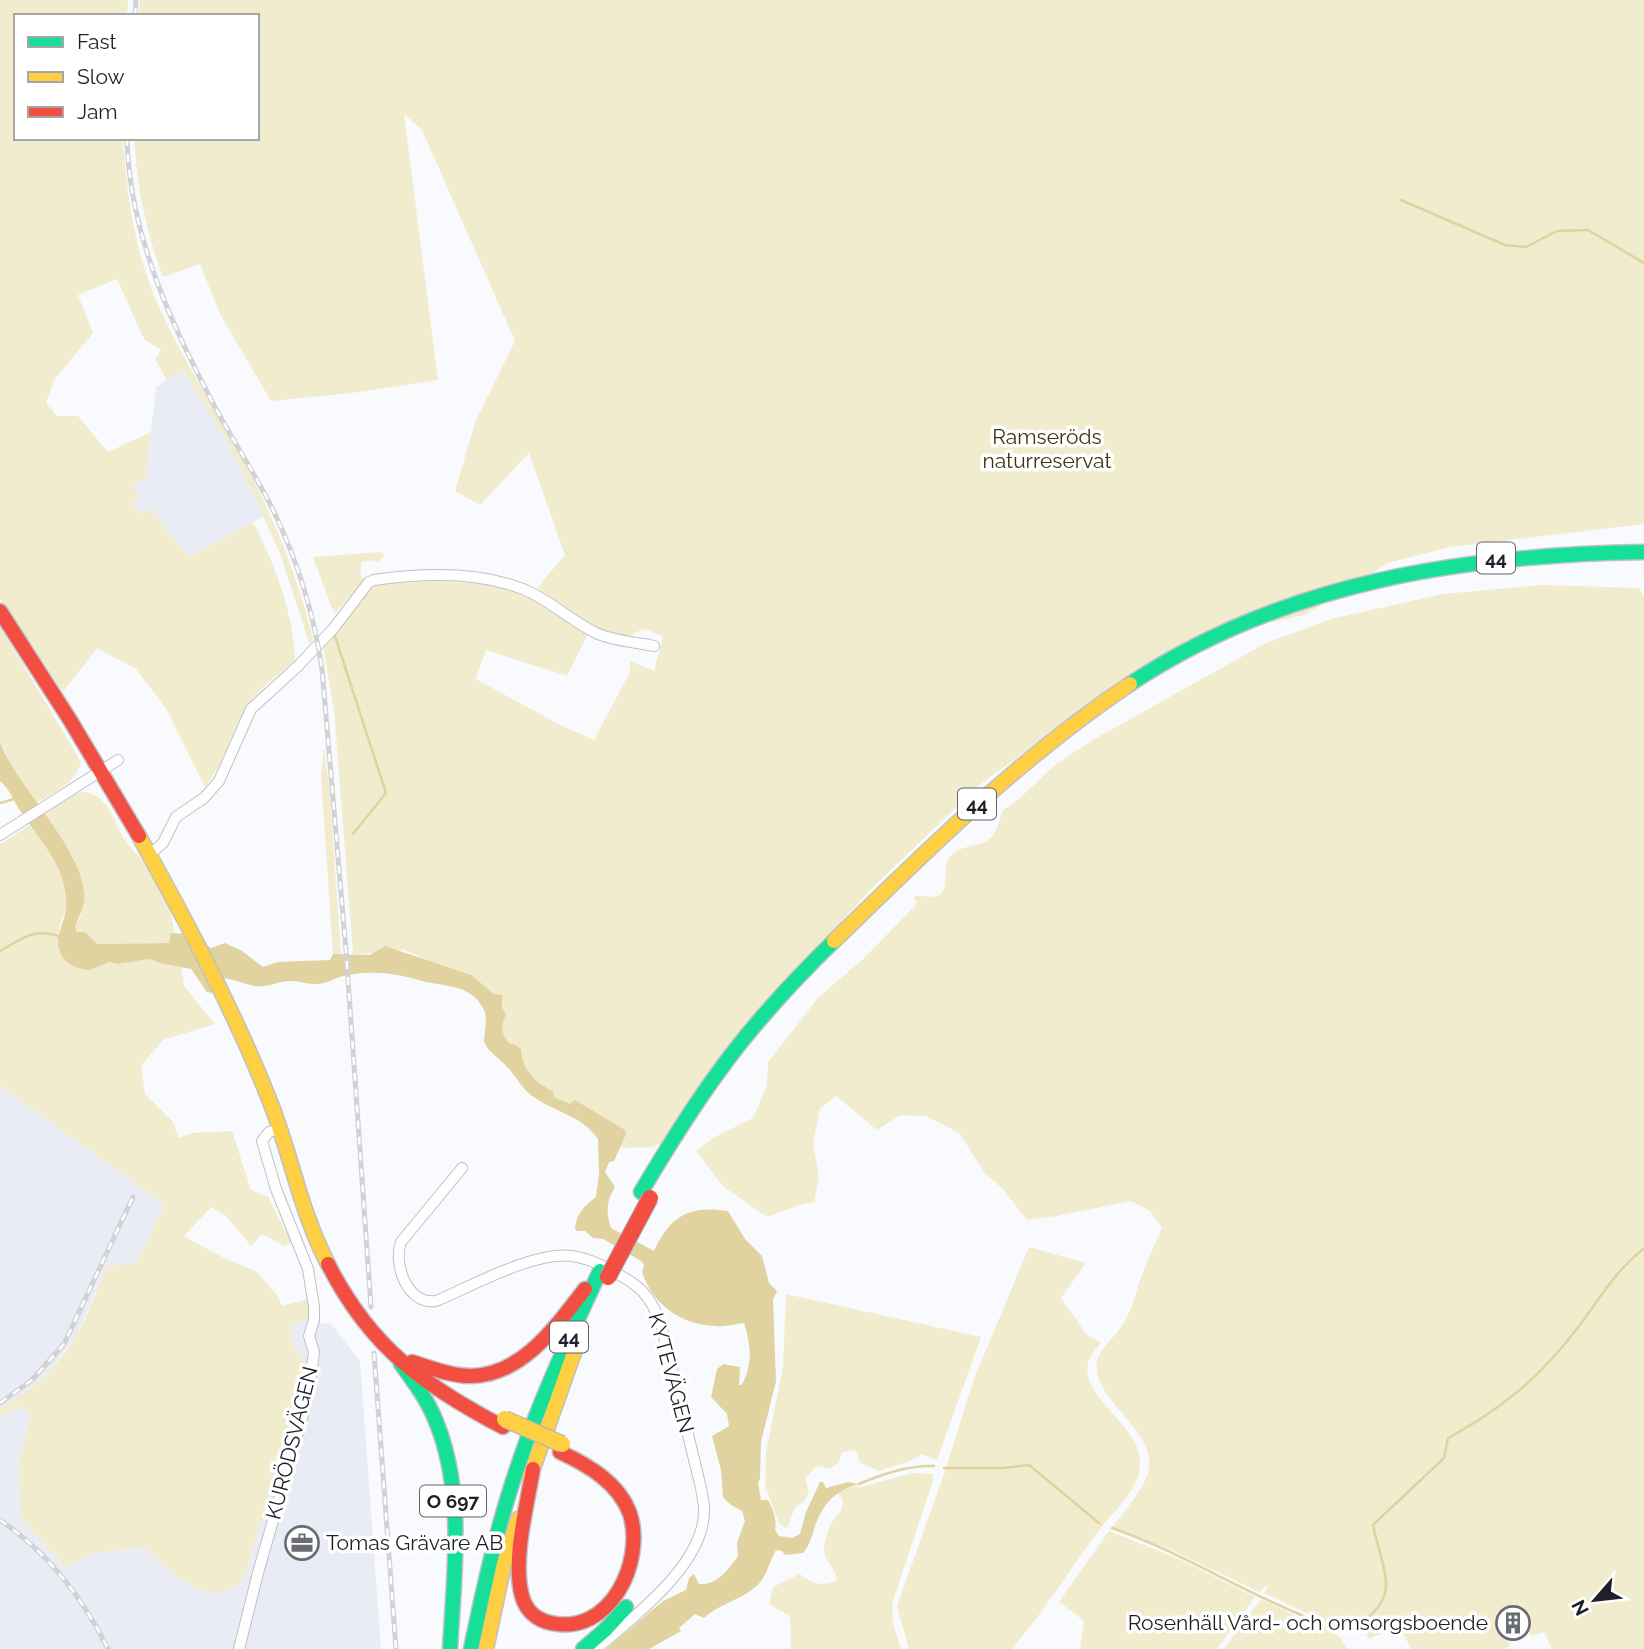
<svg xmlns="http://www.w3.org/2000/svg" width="1644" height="1649" font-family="Raleway,sans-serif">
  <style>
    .built { fill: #e9ecf5 }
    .green { fill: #f2ecce }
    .water { fill: #e0d3a0 }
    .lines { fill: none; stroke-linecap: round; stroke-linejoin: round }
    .stream { stroke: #e0d3a0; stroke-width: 2.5 }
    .street-casing { stroke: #bec1c7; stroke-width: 12 }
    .fast-casing { stroke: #bec1c7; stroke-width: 17 }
    .slow-casing { stroke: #bec1c7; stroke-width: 17 }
    .jam-casing { stroke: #bec1c7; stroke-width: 17 }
    .street { stroke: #fefeff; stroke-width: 10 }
    .fast { stroke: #16e098; stroke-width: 14 }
    .slow { stroke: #ffcf43; stroke-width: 14 }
    .jam { stroke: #f24e42; stroke-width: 14 }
    .rail-casing { stroke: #d1d2d3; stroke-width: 5 }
    .rail { stroke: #fff; stroke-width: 2.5; stroke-dasharray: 8; stroke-linecap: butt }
    .slow-bridge-casing { stroke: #aeb1bf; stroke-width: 18; stroke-linecap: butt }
    .jam-bridge-casing { stroke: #aeb1bf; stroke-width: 18; stroke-linecap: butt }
    .slow-bridge { stroke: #ffcf43; stroke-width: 16 }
    .jam-bridge { stroke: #f24e42; stroke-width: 16 }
    .labels { text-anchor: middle; stroke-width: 7; stroke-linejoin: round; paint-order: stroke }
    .shield { fill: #fff; stroke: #616369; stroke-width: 2 }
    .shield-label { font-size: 19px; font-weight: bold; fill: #1d2029 }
    .park-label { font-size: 21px; fill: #3c3413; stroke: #fff }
    .street-label { font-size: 21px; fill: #1d2029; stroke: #fff }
    .poi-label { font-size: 21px; fill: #1d2029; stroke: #fff; text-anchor: start }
  </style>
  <rect width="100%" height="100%" fill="#f8fafd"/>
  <!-- built -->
  <path class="built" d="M 183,369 L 224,437 L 266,515 L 188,557 L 149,509 L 142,514 L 133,502 L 131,485 L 146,477 L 156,387 Z
    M 0,1086 L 165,1204 L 137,1263 L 106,1267 L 76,1337 L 48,1372 L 17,1399 L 0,1409 Z
    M 311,1317 L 321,1323 L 331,1324 L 360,1361 L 381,1649 L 0,1649 L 0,1416 L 23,1407 L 31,1414 L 27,1435 L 86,1556 L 101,1551 L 146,1548 L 165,1567 L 186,1582 L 207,1592 L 306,1365 L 290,1339 L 293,1325 Z"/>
  <!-- green -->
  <path class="green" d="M 0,0 L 128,0 L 127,16 L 16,16 L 16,138 L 123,138 C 126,189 134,247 154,295 C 186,372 238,441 271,517 C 289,556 302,596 313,638 L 311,643 L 309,643 L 281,556 L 263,516 L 265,515 L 224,437 L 183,370 L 167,380 L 155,359 L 161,350 L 144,339 L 117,279 L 78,295 L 93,333 L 54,380 L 46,403 L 57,416 L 78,416 L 108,452 L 151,432 L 146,478 L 132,485 L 139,496 L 133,503 L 142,514 L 149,508 L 188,557 L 253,522 C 275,565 293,611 295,660 C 278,675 256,690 245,710 C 229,737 226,760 205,787 L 167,710 L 136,669 L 97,648 L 63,692 L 0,599 Z
    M 140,0 L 1644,0 L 1644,524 L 1450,547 L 1388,563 L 1305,615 L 1240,629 L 1107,694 L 983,782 L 876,884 L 785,983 L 665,1146 L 657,1144 L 654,1147 L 619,1148 L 624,1136 L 570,1104 L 554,1097 L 535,1081 L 502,1042 L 495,1008 C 475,995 422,952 402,950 C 389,949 369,955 353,954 L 334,710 L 323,646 L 373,584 L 436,581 L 503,585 L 558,612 L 588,634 L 567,676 L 486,650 L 476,679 L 558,724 L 594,740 L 630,672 L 630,661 L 654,671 L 663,637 L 646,629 L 636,632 L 630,638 L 609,631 L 601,632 L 537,588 L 565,555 L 529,453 L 480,505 L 455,491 L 476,420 L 515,341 L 422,130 L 404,114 L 438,380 L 352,393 L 271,401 L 220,314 L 200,264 L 163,277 C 146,232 137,186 134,138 L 257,138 L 257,16 L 138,16 Z
    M 381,552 L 385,555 L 379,562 L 375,560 L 362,562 L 360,574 L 364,581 L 335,613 L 331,606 L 313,557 Z
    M 1542,585 L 1639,588 L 1644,598 L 1644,1649 L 1552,1649 L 1544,1632 L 1531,1636 L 1515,1604 L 1496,1613 L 1510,1646 L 1503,1649 L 1411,1649 L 1403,1633 L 1399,1634 L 1396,1627 L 1369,1639 L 1358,1620 L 1336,1627 L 1264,1593 L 1269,1584 L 1259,1592 L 1174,1551 L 1113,1527 C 1124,1511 1142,1492 1148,1473 C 1160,1431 1090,1400 1097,1361 C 1099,1350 1115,1337 1121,1327 C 1131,1313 1134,1299 1139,1283 C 1145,1264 1154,1246 1162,1228 L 1150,1211 L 1131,1201 L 1057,1216 L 1027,1220 L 1004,1190 L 985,1173 L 959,1133 L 926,1116 L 900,1115 L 877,1130 L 836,1096 L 820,1109 L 813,1144 L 819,1177 L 814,1202 L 799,1205 L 767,1217 L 723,1186 L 696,1151 L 715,1137 L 753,1118 L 767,1086 L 768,1062 L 818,998 L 863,959 L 914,907 L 917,902 L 913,898 L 919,895 C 957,905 940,872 949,858 C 959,844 977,848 988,840 C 997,834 1000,820 1002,811 L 1020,798 L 1056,764 L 1093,740 L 1266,643 L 1331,619 L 1443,594 Z
    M 0,626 L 81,762 C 75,784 55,792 36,803 L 14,770 L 0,742 Z
    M 324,747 L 329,783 L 341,954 L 333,954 L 321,776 Z
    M 87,792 C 112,800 113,822 126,842 C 130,848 136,853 141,859 C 157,880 173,907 174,933 L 171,934 L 169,943 L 97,944 L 77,931 L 75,928 L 81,915 L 74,858 L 44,814 L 77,793 Z
    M 30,825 C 48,850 69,876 66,909 C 65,914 64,915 62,919 C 57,933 57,943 62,956 L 90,970 L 109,962 L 118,964 L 150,959 L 159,963 L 181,967 L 184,986 L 215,1024 L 163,1040 L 141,1066 L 145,1094 L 173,1122 L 179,1138 L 192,1133 L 232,1131 L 251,1190 L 268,1197 L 292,1243 L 284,1246 L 262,1234 L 251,1246 L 226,1216 L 211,1207 L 184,1236 L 220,1256 L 257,1272 L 277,1295 L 282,1306 L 308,1299 L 311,1317 L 293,1325 L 290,1339 L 306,1364 L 245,1576 C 241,1580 234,1589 228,1591 C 199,1602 164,1567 146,1548 C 112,1550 96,1550 66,1567 L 21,1519 L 18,1468 L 31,1414 L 23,1407 L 0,1416 L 0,1409 C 30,1391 56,1368 75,1338 C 88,1317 96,1290 106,1267 L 137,1262 L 164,1204 L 0,1086 L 0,844 Z
    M 1029,1247 L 1086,1263 L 1061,1298 L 1087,1335 L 1101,1343 C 1097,1348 1091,1354 1089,1360 C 1076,1398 1144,1424 1140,1466 C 1138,1490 1114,1511 1100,1529 C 1070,1568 1045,1612 1011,1649 L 909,1649 L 897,1606 L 945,1471 L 974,1379 Z
    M 786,1294 L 981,1337 L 937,1460 L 922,1454 C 909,1464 894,1465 879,1471 L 859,1462 L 856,1450 L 842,1452 L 839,1462 L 830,1469 L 817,1466 L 805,1478 L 809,1492 L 805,1500 L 795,1508 L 787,1528 L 779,1523 L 765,1486 L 766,1452 L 783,1367 Z
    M 912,1473 L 933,1474 L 933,1481 L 892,1604 L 893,1623 L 901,1649 L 791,1649 L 790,1616 L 769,1604 L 773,1587 L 800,1574 C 812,1584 822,1587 837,1580 C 836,1568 824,1561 824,1550 C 824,1542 828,1529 832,1522 C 838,1513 844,1512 842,1498 L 838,1494 L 840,1490 L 854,1486 L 862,1487 Z
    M 1109,1531 L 1181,1560 L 1255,1597 L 1217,1649 L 1080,1649 L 1084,1621 L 1059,1602 Z
    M 1261,1599 L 1339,1636 L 1347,1649 L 1224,1649 Z"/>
  <!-- water -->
  <path class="water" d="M 0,742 C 18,789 80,845 84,892 C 86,905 79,915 75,928 L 77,932 L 85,932 L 97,944 L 169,943 L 171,933 L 186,934 L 211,948 L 225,943 L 242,951 L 263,967 L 277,962 L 330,960 L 333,954 L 370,955 L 385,946 L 471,975 L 494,994 L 502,995 L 502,1007 L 506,1015 C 500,1027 501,1034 510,1044 L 514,1044 L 521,1049 C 522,1069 535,1083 553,1091 L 554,1097 L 570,1104 L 575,1100 L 625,1130 L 626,1134 L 614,1161 L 609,1162 L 605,1172 L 615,1187 C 606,1202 606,1212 611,1228 L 654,1251 C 670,1216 689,1205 728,1211 L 745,1239 L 762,1256 L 769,1283 L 777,1291 L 773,1300 L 776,1381 L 761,1442 L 760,1478 L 758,1483 L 761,1500 L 768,1500 C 773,1510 777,1518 775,1530 L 779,1536 L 792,1538 L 800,1534 L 806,1512 L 820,1482 L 823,1482 L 826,1488 L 848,1482 L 859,1484 C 838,1489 824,1502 816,1523 C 812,1534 811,1544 803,1553 L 785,1555 L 782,1551 L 776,1550 C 770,1560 768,1572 761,1581 C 747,1599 721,1602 704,1618 L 695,1614 L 679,1628 L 681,1631 L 649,1649 L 606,1649 L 663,1601 L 686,1590 L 689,1578 L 694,1574 L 699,1584 C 718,1585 728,1570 738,1556 L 737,1543 L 745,1521 L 742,1511 L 731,1505 L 723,1497 L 721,1470 L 712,1436 L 729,1426 L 727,1414 L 711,1397 L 717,1369 L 723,1364 L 740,1367 L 739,1385 L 742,1385 C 753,1362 751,1346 744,1323 C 735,1324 725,1327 716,1326 C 681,1325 653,1305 642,1272 L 644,1265 L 641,1261 L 603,1239 L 593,1238 L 585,1231 L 577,1231 L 575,1228 C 577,1213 584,1206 596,1197 L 599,1173 L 598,1139 C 582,1115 553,1112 531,1095 C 520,1086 515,1074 506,1066 C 498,1057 489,1053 484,1042 C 484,1032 488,1019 484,1010 C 472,983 442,987 418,980 C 397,974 377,971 354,974 C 340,975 329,983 318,984 C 310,985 300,981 291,981 C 278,981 267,988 254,986 C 243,984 234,979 222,978 L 213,993 L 207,992 L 191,969 L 159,963 L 150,959 L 118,964 L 109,962 L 90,970 C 79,969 68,966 62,956 C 52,938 64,926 66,909 C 69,870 41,842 21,812 C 14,802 10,789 0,781 Z"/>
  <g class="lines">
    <!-- stream -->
    <path class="stream" d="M 1401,200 L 1505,245 L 1526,247 L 1557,231 L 1588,230 L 1644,263
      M 335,636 L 386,793 L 353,834
      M 0,803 L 14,799
      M 0,951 C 23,938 35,927 61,937
      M 944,1468 L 1003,1468 L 1029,1465 L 1099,1523
      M 859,1484 C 882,1474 909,1465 934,1466
      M 1112,1528 C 1176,1550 1234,1587 1297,1613 C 1308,1618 1324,1629 1336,1630 C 1357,1630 1379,1613 1385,1593 C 1390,1578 1376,1542 1373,1525 L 1444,1458 L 1448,1438 C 1498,1411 1537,1380 1572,1335 C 1599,1302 1609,1277 1644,1248"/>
    <!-- street casing -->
    <g class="street-casing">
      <path id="street" d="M 0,835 L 118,760
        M 150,854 L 163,843 L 176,817 L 204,798 L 219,781 L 251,709 L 298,666 L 333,629 L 369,582 L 374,580 C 423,573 477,571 523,589 C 550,600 571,621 596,633 C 613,641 636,642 654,646
        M 462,1168 L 401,1242 C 393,1264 407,1305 436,1301 C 472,1286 534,1251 572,1256 C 586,1258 600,1264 612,1271 C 640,1285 650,1295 661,1324 L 701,1488 C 702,1495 704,1502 704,1509 C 706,1563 633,1618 596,1649
        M 239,1649 L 258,1573 L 308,1397 L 314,1352 L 309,1336 L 314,1320 L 314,1307 L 308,1269 L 276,1189 L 262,1141 L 269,1132 L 280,1129"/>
    </g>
    <!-- fast casing -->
    <g class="fast-casing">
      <path id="fast" d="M 1130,684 C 1284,582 1463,555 1644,552
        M 641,1192 C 666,1150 691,1109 720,1070 C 754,1023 793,981 834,941
        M 401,1364 C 415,1383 429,1402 437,1424 C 465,1495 454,1575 450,1649
        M 471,1649 C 484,1586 498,1523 519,1463 C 541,1397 571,1334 600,1271
        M 583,1649 L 605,1630 L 626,1607"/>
    </g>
    <!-- slow casing -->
    <g class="slow-casing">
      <path id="slow" d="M 139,836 C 186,921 233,1008 269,1099 C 291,1153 300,1211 328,1264
        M 834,941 C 928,849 1021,757 1130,684
        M 530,1477 L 576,1347
        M 486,1649 L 504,1564 L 518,1519"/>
    </g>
    <!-- jam casing -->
    <g class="jam-casing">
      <path id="jam" d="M 0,611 L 70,720 L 139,836
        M 328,1264 C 370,1347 423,1385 503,1427
        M 412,1362 C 431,1368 451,1376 471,1376 C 523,1375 556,1326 585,1289
        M 533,1469 C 527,1506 512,1560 522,1596 C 526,1611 537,1620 551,1623 C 610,1636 645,1562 630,1514 C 619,1483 588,1465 560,1452"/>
    </g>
    <!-- street -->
    <use href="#street" class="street"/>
    <!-- fast -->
    <use href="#fast" class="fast"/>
    <!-- slow -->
    <use href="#slow" class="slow"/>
    <!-- jam -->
    <use href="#jam" class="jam"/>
    <!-- rail casing -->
    <g class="rail-casing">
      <path id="rail" d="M 135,16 L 136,0
        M 127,138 C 129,234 172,326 216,409 C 235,444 257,477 274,512 C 298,562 314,615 322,669 L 346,951 L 371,1307
        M 374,1353 L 396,1649
        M 0,1403 L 32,1380 L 64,1344 L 133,1197
        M 0,1520 C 47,1552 83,1598 108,1649"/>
    </g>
    <!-- rail -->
    <use href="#rail" class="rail"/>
    <!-- slow-bridge casing -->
    <g class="slow-bridge-casing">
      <path id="slow-bridge" d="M 505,1419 L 562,1444"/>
    </g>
    <!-- jam-bridge casing -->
    <g class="jam-bridge-casing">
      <path id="jam-bridge" d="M 608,1277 L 650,1198"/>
    </g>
    <!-- slow-bridge -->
    <use href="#slow-bridge" class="slow-bridge"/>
    <!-- jam-bridge -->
    <use href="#jam-bridge" class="jam-bridge"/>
  </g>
  <!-- icons -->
  <defs>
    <g id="office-ring" transform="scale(1.75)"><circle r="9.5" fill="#fff" stroke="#6a6c73" stroke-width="1.5"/><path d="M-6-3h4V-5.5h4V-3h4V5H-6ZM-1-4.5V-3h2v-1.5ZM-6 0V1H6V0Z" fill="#6a6c73"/></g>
    <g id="building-ring" transform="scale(1.75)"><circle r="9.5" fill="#fff" stroke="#6a6c73" stroke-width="1.5"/><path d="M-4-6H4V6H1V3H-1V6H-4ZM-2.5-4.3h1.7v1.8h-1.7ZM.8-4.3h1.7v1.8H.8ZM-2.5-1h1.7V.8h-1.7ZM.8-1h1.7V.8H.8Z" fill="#6a6c73"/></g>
  </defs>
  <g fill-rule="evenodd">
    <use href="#office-ring" x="302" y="1543"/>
    <use href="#building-ring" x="1513" y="1623"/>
  </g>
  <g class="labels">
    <!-- shield labels -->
    <g class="shield">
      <rect x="1477" y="542.5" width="38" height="31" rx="5"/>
      <rect x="958" y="788.5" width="38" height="31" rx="5"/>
      <rect x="550" y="1321.5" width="38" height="31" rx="5"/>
      <rect x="420" y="1485.5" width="66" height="31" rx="5"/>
    </g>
    <g class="shield-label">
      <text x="1496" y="565">44</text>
      <text x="977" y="811">44</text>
      <text x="569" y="1344">44</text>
      <text x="453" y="1508">O 697</text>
    </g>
    <!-- park labels -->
    <g class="park-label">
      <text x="1047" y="444">Ramseröds<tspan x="1047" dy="24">naturreservat</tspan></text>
    </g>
    <!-- street labels -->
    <g class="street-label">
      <text transform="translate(671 1373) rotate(75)" y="7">KYTEVÄGEN</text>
      <text transform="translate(292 1443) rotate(-76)" y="7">KURÖDSVÄGEN</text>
    </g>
    <!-- poi labels -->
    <g class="poi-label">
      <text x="326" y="1550">Tomas Grävare AB</text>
      <text x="1488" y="1630" text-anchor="end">Rosenhäll Vård- och omsorgsboende</text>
    </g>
  </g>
  <!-- legend -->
  <rect x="14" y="14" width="245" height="126" fill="#ffffff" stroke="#a5a6a9" stroke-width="2"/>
  <rect x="28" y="37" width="35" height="10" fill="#16e098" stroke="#a5a6a9" stroke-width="2"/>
  <text x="77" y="49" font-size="21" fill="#1d2029">Fast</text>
  <rect x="28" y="72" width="35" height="10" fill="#ffcf43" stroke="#a5a6a9" stroke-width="2"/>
  <text x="77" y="84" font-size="21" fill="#1d2029">Slow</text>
  <rect x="28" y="107" width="35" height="10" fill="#f24e42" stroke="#a5a6a9" stroke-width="2"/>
  <text x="77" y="119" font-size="21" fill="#1d2029">Jam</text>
  <!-- north arrow -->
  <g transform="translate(1595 1600) rotate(242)" stroke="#ffffff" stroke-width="5" paint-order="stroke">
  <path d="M0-5L12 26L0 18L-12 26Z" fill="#1d2029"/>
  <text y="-10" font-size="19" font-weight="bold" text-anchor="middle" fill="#1d2029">N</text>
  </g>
</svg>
